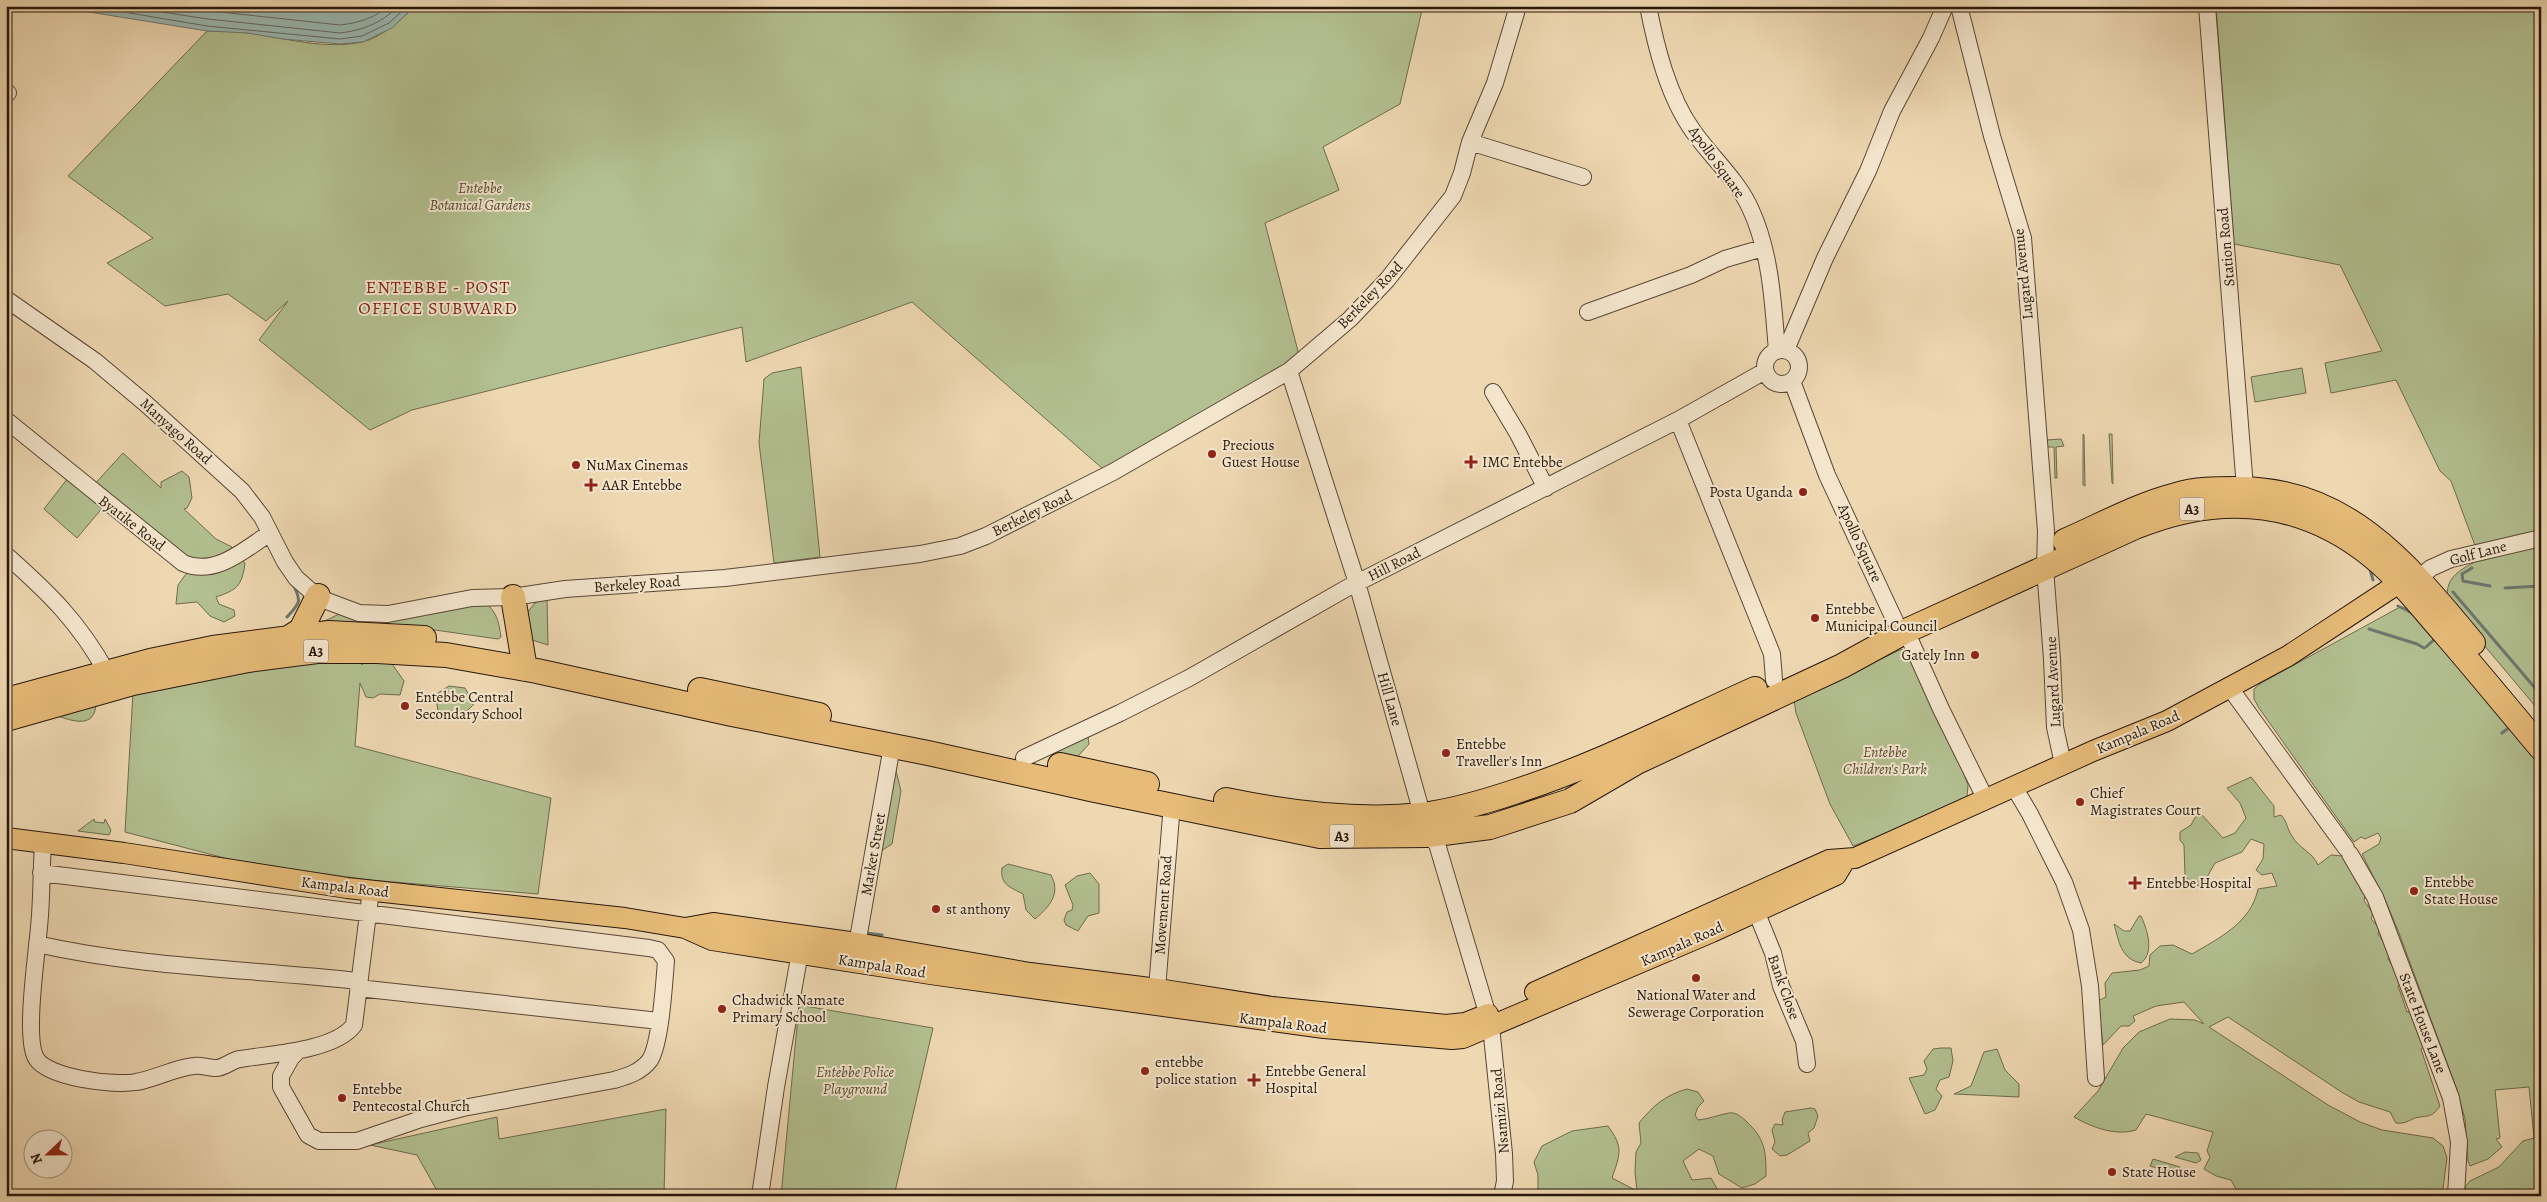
<svg xmlns="http://www.w3.org/2000/svg" width="2547" height="1202" font-family="Alegreya,serif">
  <style>
    .green { fill: #b3c091; stroke: #6e6c4e }
    .water { fill: #9bb9b3; stroke: #6d7870 }
    .lines { fill: none; stroke-linecap: round; stroke-linejoin: round }
    .shore { stroke: #62685f; stroke-width: 1 }
    .stream { stroke: #6d7870; stroke-width: 3 }
    .minor-casing { stroke: #5a4735; stroke-width: 18 }
    .major-casing { stroke: #28170b; stroke-width: 22 }
    .highway-casing { stroke: #28170b; stroke-width: 26 }
    .minor { stroke: #f4e6cd; stroke-width: 16 }
    .major { stroke: #e7bc79; stroke-width: 20 }
    .highway { stroke: #e7bc79; stroke-width: 24 }
    .poi-dot { fill: #8f2418; stroke: #f4e6cd; stroke-width: 2 }
    .labels { text-anchor: middle; stroke-width: 4; stroke-linejoin: round; paint-order: stroke }
    .shield { fill: #f4e6cd; stroke: #655545; stroke-width: 1 }
    .shield-label { font-size: 14px; font-weight: bold; fill: #28170b }
    .street-label { font-size: 15px; fill: #28170b; stroke: #f4e6cd }
    .park-label { font-size: 15px; font-style: italic; fill: #524a33; stroke: #f4e6cd }
    .poi-label { font-size: 15px; fill: #28170b; stroke: #f4e6cd; text-anchor: start }
    .quarter-label { font-size: 18px; letter-spacing: 1px; fill: #7a1f14; stroke: #f4e6cd }
  </style>
  <rect width="100%" height="100%" fill="#eed8b2"/>
  <filter id="stains"><feTurbulence type="fractalNoise" baseFrequency=".004" numOctaves="4"/><feColorMatrix values="0 0 0 0 .2 0 0 0 0 .09 0 0 0 0 .02 0 0 0 .5 -.17"/></filter>
  <radialGradient id="worn" r=".72"><stop offset=".6" stop-color="#630" stop-opacity="0"/><stop offset="1" stop-color="#630" stop-opacity=".3"/></radialGradient>
  <!-- green -->
  <path class="green" d="M 415,6 L 1423,6 L 1400,104 L 1323,147 L 1339,190 L 1265,223 L 1301,363 L 1103,469 L 912,302 L 746,362 L 742,327 L 412,410 L 370,430 L 259,340 L 288,301 L 266,321 L 228,294 L 165,306 L 107,263 L 153,238 L 68,176 L 207,31 C 220,31 235,31 248,33 C 285,38 326,50 362,42 C 383,37 400,20 415,6 Z
    M 2216,6 L 2541,6 L 2541,713 L 2447,601 C 2445,575 2461,570 2480,559 L 2451,481 L 2440,471 L 2396,380 L 2331,393 L 2325,363 L 2382,351 L 2340,265 L 2234,244 Z
    M 801,367 L 820,557 L 774,563 L 759,443 L 764,379 L 772,373 Z
    M 2302,368 L 2306,393 L 2255,402 L 2251,377 Z
    M 2083,434 L 2084,435 L 2085,486 L 2083,485 Z
    M 2109,434 L 2112,434 L 2113,484 L 2112,483 Z
    M 2061,439 L 2064,446 L 2056,447 L 2057,478 L 2055,478 L 2054,447 L 2045,447 L 2046,440 Z
    M 123,453 L 161,488 L 161,482 L 182,471 L 189,477 L 192,498 L 187,508 L 184,509 L 216,539 L 232,547 L 228,555 L 214,559 L 186,560 L 92,487 Z
    M 68,478 L 104,506 L 77,538 L 44,509 Z
    M 239,556 L 245,563 C 242,586 237,590 216,597 L 219,604 L 234,610 L 235,616 L 224,622 L 210,616 L 197,602 L 176,604 L 178,585 L 186,574 Z
    M 547,598 L 548,645 L 532,640 L 526,614 L 535,603 Z
    M 488,605 C 498,615 499,624 501,637 L 498,639 L 428,629 L 312,624 L 327,620 L 339,614 Z
    M 2400,607 L 2416,617 L 2435,638 L 2425,647 L 2435,638 L 2509,726 L 2505,731 L 2510,728 L 2541,764 L 2541,1196 L 2464,1196 L 2466,1186 L 2470,1181 L 2499,1167 L 2523,1141 L 2534,1138 L 2529,1087 L 2495,1090 L 2500,1138 L 2496,1139 L 2502,1147 L 2488,1159 L 2470,1166 L 2468,1161 L 2465,1119 L 2457,1090 L 2399,933 L 2386,902 L 2362,854 L 2379,844 L 2381,838 L 2378,833 L 2365,839 L 2361,837 L 2354,842 L 2259,708 L 2254,699 L 2254,689 L 2261,683 Z
    M 1902,649 L 1909,657 L 1962,769 L 1968,785 L 1967,798 L 1955,808 L 1853,846 L 1830,804 L 1796,713 L 1794,700 Z
    M 362,653 L 362,665 L 366,657 L 390,661 L 404,681 L 400,695 L 380,694 L 373,698 L 366,697 L 360,683 L 355,746 L 551,798 L 538,894 L 369,880 L 236,861 L 125,832 L 133,692 L 233,671 Z
    M 449,686 L 465,688 L 474,704 L 468,710 L 453,716 L 438,710 L 435,695 Z
    M 96,702 C 96,730 72,721 55,715 Z
    M 1088,736 L 1089,744 L 1071,764 L 1056,760 L 1055,753 Z
    M 895,767 L 901,791 L 892,844 L 881,851 Z
    M 2251,777 L 2274,806 L 2274,817 L 2281,815 C 2287,821 2287,829 2292,836 C 2299,849 2313,852 2318,865 L 2331,855 L 2354,857 L 2363,878 L 2360,889 L 2365,895 L 2364,901 L 2373,913 L 2371,919 L 2380,929 L 2378,934 L 2389,949 L 2388,959 L 2402,980 L 2398,986 L 2407,1012 L 2411,1011 L 2426,1045 L 2421,1049 L 2440,1106 C 2431,1119 2427,1115 2415,1118 C 2408,1121 2405,1124 2396,1123 L 2390,1112 L 2359,1102 L 2343,1093 L 2228,1017 L 2209,1027 L 2328,1105 L 2360,1122 L 2382,1130 L 2433,1138 L 2443,1146 L 2447,1158 L 2442,1196 L 2342,1196 L 2327,1192 L 2326,1196 L 2248,1196 L 2237,1191 L 2231,1180 L 2216,1176 L 2204,1169 L 2210,1157 L 2207,1151 L 2213,1132 L 2146,1114 L 2136,1130 C 2116,1136 2093,1128 2074,1117 L 2098,1091 L 2123,1048 L 2139,1032 L 2170,1019 L 2195,1020 L 2204,1024 L 2184,1002 L 2156,1006 L 2133,1016 L 2135,1021 L 2129,1026 L 2121,1026 L 2103,1045 L 2098,1001 L 2106,997 L 2105,983 L 2112,973 L 2140,970 L 2149,966 L 2150,955 L 2160,946 L 2173,945 L 2192,954 C 2219,938 2251,923 2258,889 L 2277,886 L 2272,873 L 2262,875 L 2256,870 L 2263,859 L 2264,844 L 2251,839 L 2242,852 L 2215,863 L 2202,886 L 2192,885 L 2185,876 L 2184,845 L 2180,840 L 2180,832 L 2191,825 L 2196,816 L 2202,815 L 2223,838 L 2235,833 L 2246,818 L 2240,803 L 2227,788 Z
    M 94,819 L 95,822 L 104,823 L 105,819 L 111,830 L 109,835 L 78,831 Z
    M 1008,864 L 1051,875 C 1061,894 1050,906 1035,919 L 1026,910 L 1023,894 C 1010,887 1000,885 1002,868 Z
    M 1090,873 L 1099,884 L 1099,913 L 1088,916 L 1078,931 L 1066,925 L 1064,920 L 1067,912 L 1072,910 L 1073,905 L 1065,885 L 1077,876 Z
    M 2139,916 L 2141,916 C 2147,929 2155,952 2141,963 C 2121,959 2119,942 2114,924 L 2124,931 L 2130,931 Z
    M 799,1005 L 933,1028 L 894,1196 L 781,1196 Z
    M 1941,1048 L 1951,1048 L 1953,1061 L 1949,1077 L 1940,1080 L 1936,1089 L 1942,1096 L 1935,1110 L 1925,1114 L 1909,1078 L 1924,1075 L 1927,1069 L 1924,1061 L 1933,1049 Z
    M 1997,1049 L 2005,1070 L 2019,1084 L 2019,1097 L 1954,1094 L 1971,1086 L 1984,1052 Z
    M 1687,1089 L 1698,1092 L 1704,1101 L 1698,1107 L 1695,1115 L 1698,1120 C 1709,1119 1718,1115 1729,1113 C 1736,1112 1740,1116 1746,1121 C 1765,1139 1766,1150 1766,1176 L 1755,1184 L 1742,1188 L 1719,1174 L 1713,1156 L 1699,1149 L 1683,1161 L 1692,1180 L 1711,1178 L 1720,1194 L 1719,1196 L 1538,1196 L 1538,1175 L 1534,1162 L 1542,1146 L 1572,1131 L 1608,1126 C 1624,1148 1620,1154 1612,1178 L 1637,1191 L 1635,1172 L 1636,1152 L 1641,1143 L 1639,1123 C 1653,1106 1665,1095 1687,1089 Z
    M 1811,1108 L 1815,1109 L 1818,1116 L 1814,1128 L 1808,1133 L 1810,1141 L 1787,1155 L 1780,1156 L 1772,1149 L 1775,1142 L 1772,1130 L 1775,1124 L 1783,1125 L 1782,1120 L 1785,1112 Z
    M 666,1109 L 664,1196 L 440,1196 L 417,1155 L 370,1145 L 497,1117 L 499,1139 Z
    M 2185,1152 L 2198,1153 L 2201,1160 L 2196,1163 L 2175,1157 Z
    M 2153,1159 L 2180,1167 L 2178,1174 L 2150,1166 Z"/>
  <!-- water -->
  <path class="water" d="M 52,6 L 415,6 L 392,28 L 363,42 L 340,44 L 283,39 L 248,33 L 207,31 Z"/>
  <g class="lines">
    <!-- shore -->
    <path class="shore" d="M 88,6 L 207,26 L 340,39 L 362,36 L 389,23 L 408,6
      M 122,6 L 208,19 L 340,33 C 364,30 381,23 399,6
      M 165,6 L 340,25 C 357,23 374,19 388,6"/>
    <!-- stream -->
    <path class="stream" d="M 2472,568 L 2462,574 L 2463,581 L 2490,586
      M 2370,569 L 2373,580
      M 2505,588 L 2541,586
      M 2453,592 L 2541,695
      M 2398,606 L 2411,612
      M 287,617 C 300,603 302,602 293,584
      M 2369,629 L 2417,644 L 2424,648
      M 2426,647 L 2436,638
      M 2502,733 L 2510,727
      M 2535,757 L 2541,763
      M 866,933 L 882,935"/>
    <!-- minor casing -->
    <g class="minor-casing">
      <path id="minor" d="M 1648,6 C 1656,47 1668,96 1693,131 C 1711,157 1738,180 1751,210 C 1771,254 1773,303 1777,351
        M 1959,6 L 1992,136 L 2023,238 L 2046,531 L 2045,568 L 2052,659 L 2055,727 L 2063,764
        M 2207,6 L 2245,488
        M 6,93 L 8,93
        M 1470,142 L 1583,177
        M 6,299 L 95,361 L 145,403 L 242,491 L 262,517 L 285,562 L 296,578 L 313,593 L 327,601 L 359,613 L 388,614 L 472,598 L 513,597 L 565,589 L 725,578 L 920,554 L 960,546 L 986,536 L 1113,472 L 1289,371 L 1350,319 L 1387,280 L 1453,196 L 1462,173 L 1470,142 L 1495,83 L 1518,6
        M 1588,312 L 1691,275 L 1725,259 L 1763,248
        M1765 367a17 17 0 1 1 34 0a17 17 0 1 1-34 0Z
        M 1786,350 L 1825,258 L 1868,171 L 1892,111 L 1931,38 L 1945,6
        M 1289,371 L 1357,583 L 1428,835 L 1437,844 L 1491,1026 L 1504,1154 L 1505,1181 L 1502,1196
        M 1792,381 L 1827,475 L 1895,621
        M 1493,392 L 1518,434 L 1546,488
        M 6,420 L 183,563 C 215,577 244,550 270,533
        M 1678,420 L 1772,654 L 1774,680
        M 6,555 C 49,593 79,622 107,673
        M 2419,578 L 2431,568 L 2451,559 L 2541,538
        M 1906,631 L 1941,709 L 1986,800
        M 2230,688 L 2346,848
        M 1024,758 L 1120,713 L 1189,678 L 1347,588 L 1678,420 L 1765,371
        M 2014,787 L 2030,814 L 2064,882 L 2081,930 L 2090,986 L 2096,1078
        M 43,844 C 41,872 42,899 39,927 C 37,953 24,1038 36,1058 C 47,1078 114,1086 136,1082 C 155,1079 174,1068 194,1066 C 201,1065 209,1068 216,1068 C 224,1068 232,1060 240,1059 C 270,1054 335,1051 354,1025 L 371,890
        M 2350,854 L 2375,897 L 2451,1098 L 2459,1142 L 2456,1196
        M 41,873 L 649,948 L 658,950 L 666,961 C 664,984 661,1042 650,1060 C 641,1072 628,1076 614,1080 L 463,1108 L 421,1119 L 357,1141 L 319,1141 L 308,1135 L 281,1087 L 281,1076 L 291,1058 L 298,1051
        M 1756,911 L 1773,953 L 1781,986 L 1804,1041 L 1807,1064
        M 37,944 C 143,968 252,969 359,981
        M 855,956 L 892,746
        M 358,988 L 659,1021
        M 1156,1001 L 1172,804
        M 760,1196 L 776,1087 L 802,941"/>
    </g>
    <!-- major casing -->
    <g class="major-casing">
      <path id="major" d="M 6,838 L 124,853 L 347,888 L 625,918 L 685,928 L 712,940 L 937,975 L 1324,1028 L 1452,1039 L 1463,1038 L 1712,932 L 1836,875 L 1845,860
        M 685,928 L 713,923 L 857,943 L 1030,973 L 1158,989 L 1272,1007 L 1446,1025 L 1465,1023 L 1488,1014
        M 1535,992 L 1829,860 L 1855,858 L 2093,751 L 2167,721 L 2288,656 L 2399,583 L 2411,572"/>
    </g>
    <!-- highway casing -->
    <g class="highway-casing">
      <path id="highway" d="M 2065,541 C 2102,525 2137,505 2176,495 C 2196,489 2216,489 2236,489 C 2347,488 2408,565 2473,643
        M 513,597 L 525,669
        M 290,637 L 301,630 L 318,596
        M 700,690 L 819,715
        M 6,700 L 150,661 L 213,648 L 329,633 L 424,638
        M 6,719 L 133,683 L 248,660 L 317,651 L 377,651 L 446,655 L 537,671 L 732,714 L 928,753 L 1095,790 L 1320,836 L 1428,835 L 1490,827 L 1570,801 L 1637,762 L 1842,666 L 1906,631 L 2135,527 C 2219,493 2301,498 2373,557 C 2400,579 2423,609 2446,635 C 2478,672 2509,710 2541,748
        M 1060,765 L 1147,784
        M 1226,800 C 1289,813 1358,822 1422,815 C 1454,811 1484,802 1514,792 C 1598,765 1675,725 1755,689"/>
    </g>
    <!-- minor -->
    <use href="#minor" class="minor"/>
    <!-- major -->
    <use href="#major" class="major"/>
    <!-- highway -->
    <use href="#highway" class="highway"/>
  </g>
  <!-- markers -->
  <g class="poi-dot">
    <circle cx="1212" cy="454" r="5"/>
    <path d="M1468.5 454.5h5v5h5v5h-5v5h-5v-5h-5v-5h5z"/>
    <circle cx="576" cy="465" r="5"/>
    <path d="M588.5 477.5h5v5h5v5h-5v5h-5v-5h-5v-5h5z"/>
    <circle cx="1803" cy="492" r="5"/>
    <circle cx="1815" cy="618" r="5"/>
    <circle cx="1975" cy="655" r="5"/>
    <circle cx="405" cy="706" r="5"/>
    <circle cx="1446" cy="753" r="5"/>
    <circle cx="2080" cy="802" r="5"/>
    <path d="M2132.5 875.5h5v5h5v5h-5v5h-5v-5h-5v-5h5z"/>
    <circle cx="2414" cy="891" r="5"/>
    <circle cx="936" cy="909" r="5"/>
    <circle cx="1696" cy="978" r="5"/>
    <circle cx="722" cy="1009" r="5"/>
    <circle cx="1145" cy="1071" r="5"/>
    <path d="M1251.5 1072.5h5v5h5v5h-5v5h-5v-5h-5v-5h5z"/>
    <circle cx="342" cy="1098" r="5"/>
    <circle cx="2112" cy="1172" r="5"/>
  </g>
  <g class="labels">
    <!-- shield labels -->
    <g class="shield">
      <rect x="2179.5" y="497.5" width="25" height="23" rx="4"/>
      <rect x="303.5" y="639.5" width="25" height="23" rx="4"/>
      <rect x="1329.5" y="824.5" width="25" height="23" rx="4"/>
    </g>
    <g class="shield-label">
      <text x="2192" y="514">A3</text>
      <text x="316" y="656">A3</text>
      <text x="1342" y="841">A3</text>
    </g>
    <!-- street labels -->
    <g class="street-label">
      <text transform="translate(1717 162) rotate(54)" y="5">Apollo Square</text>
      <text transform="translate(2226 247) rotate(-95)" y="5">Station Road</text>
      <text transform="translate(2023 274) rotate(-96)" y="5">Lugard Avenue</text>
      <text transform="translate(1370 295) rotate(-46)" y="5">Berkeley Road</text>
      <text transform="translate(176 431) rotate(42)" y="5">Manyago Road</text>
      <text transform="translate(1032 513) rotate(-26)" y="5">Berkeley Road</text>
      <text transform="translate(132 523) rotate(38)" y="5">Byatike Road</text>
      <text transform="translate(1860 543) rotate(65)" y="5">Apollo Square</text>
      <text transform="translate(2478 553) rotate(-15)" y="5">Golf Lane</text>
      <text transform="translate(1394 564) rotate(-27)" y="5">Hill Road</text>
      <text transform="translate(637 584) rotate(-4)" y="5">Berkeley Road</text>
      <text transform="translate(2053 682) rotate(-93)" y="5">Lugard Avenue</text>
      <text transform="translate(1390 699) rotate(74)" y="5">Hill Lane</text>
      <text transform="translate(2138 732) rotate(-23)" y="5">Kampala Road</text>
      <text transform="translate(873 854) rotate(-80)" y="5">Market Street</text>
      <text transform="translate(345 887) rotate(7)" y="5">Kampala Road</text>
      <text transform="translate(1163 905) rotate(-86)" y="5">Movement Road</text>
      <text transform="translate(1682 944) rotate(-24)" y="5">Kampala Road</text>
      <text transform="translate(882 966) rotate(9)" y="5">Kampala Road</text>
      <text transform="translate(1784 987) rotate(70)" y="5">Bank Close</text>
      <text transform="translate(1283 1023) rotate(7)" y="5">Kampala Road</text>
      <text transform="translate(2423 1023) rotate(69)" y="5">State House Lane</text>
      <text transform="translate(1500 1111) rotate(-95)" y="5">Nsamizi Road</text>
    </g>
    <!-- park labels -->
    <g class="park-label">
      <text x="480" y="193">Entebbe<tspan x="480" dy="17">Botanical Gardens</tspan></text>
      <text x="1885" y="757">Entebbe<tspan x="1885" dy="17">Children's Park</tspan></text>
      <text x="855" y="1077">Entebbe Police<tspan x="855" dy="17">Playground</tspan></text>
    </g>
    <!-- poi labels -->
    <g class="poi-label">
      <text x="1222" y="450">Precious<tspan x="1222" dy="17">Guest House</tspan></text>
      <text x="1482" y="467">IMC Entebbe</text>
      <text x="586" y="470">NuMax Cinemas</text>
      <text x="602" y="490">AAR Entebbe</text>
      <text x="1793" y="497" text-anchor="end">Posta Uganda</text>
      <text x="1825" y="614">Entebbe<tspan x="1825" dy="17">Municipal Council</tspan></text>
      <text x="1965" y="660" text-anchor="end">Gately Inn</text>
      <text x="415" y="702">Entebbe Central<tspan x="415" dy="17">Secondary School</tspan></text>
      <text x="1456" y="749">Entebbe<tspan x="1456" dy="17">Traveller's Inn</tspan></text>
      <text x="2090" y="798">Chief<tspan x="2090" dy="17">Magistrates Court</tspan></text>
      <text x="2424" y="887">Entebbe<tspan x="2424" dy="17">State House</tspan></text>
      <text x="2146" y="888">Entebbe Hospital</text>
      <text x="946" y="914">st anthony</text>
      <text x="1696" y="1000" text-anchor="middle">National Water and<tspan x="1696" dy="17">Sewerage Corporation</tspan></text>
      <text x="732" y="1005">Chadwick Namate<tspan x="732" dy="17">Primary School</tspan></text>
      <text x="1155" y="1067">entebbe<tspan x="1155" dy="17">police station</tspan></text>
      <text x="1265" y="1076">Entebbe General<tspan x="1265" dy="17">Hospital</tspan></text>
      <text x="352" y="1094">Entebbe<tspan x="352" dy="17">Pentecostal Church</tspan></text>
      <text x="2122" y="1177">State House</text>
    </g>
    <!-- quarter labels -->
    <g class="quarter-label">
      <text x="438" y="293">ENTEBBE - POST<tspan x="438" dy="21">OFFICE SUBWARD</tspan></text>
    </g>
  </g>
  <!-- margin -->
  <rect width="2547" height="1202" fill="none" stroke="#eed8b2" stroke-width="25"/>
  <rect x="8" y="8" width="2532" height="1187" fill="none" stroke="#28170b" stroke-width="2.5"/>
  <rect x="12" y="12" width="2522" height="1177" fill="none" stroke="#28170b"/>
  <!-- north arrow -->
  <g transform="translate(48 1154) rotate(248)"><circle r="24" fill="#f4e6cd" stroke="#a2937f"/>
  <path d="M0-4L9 19L0 12L-9 19Z" fill="#8f2418"/>
  <text y="-8" font-size="14" font-weight="bold" text-anchor="middle" fill="#28170b">N</text>
  </g>
  <rect width="100%" height="100%" filter="url(#stains)"/>
  <rect width="100%" height="100%" fill="url(#worn)"/>
</svg>
